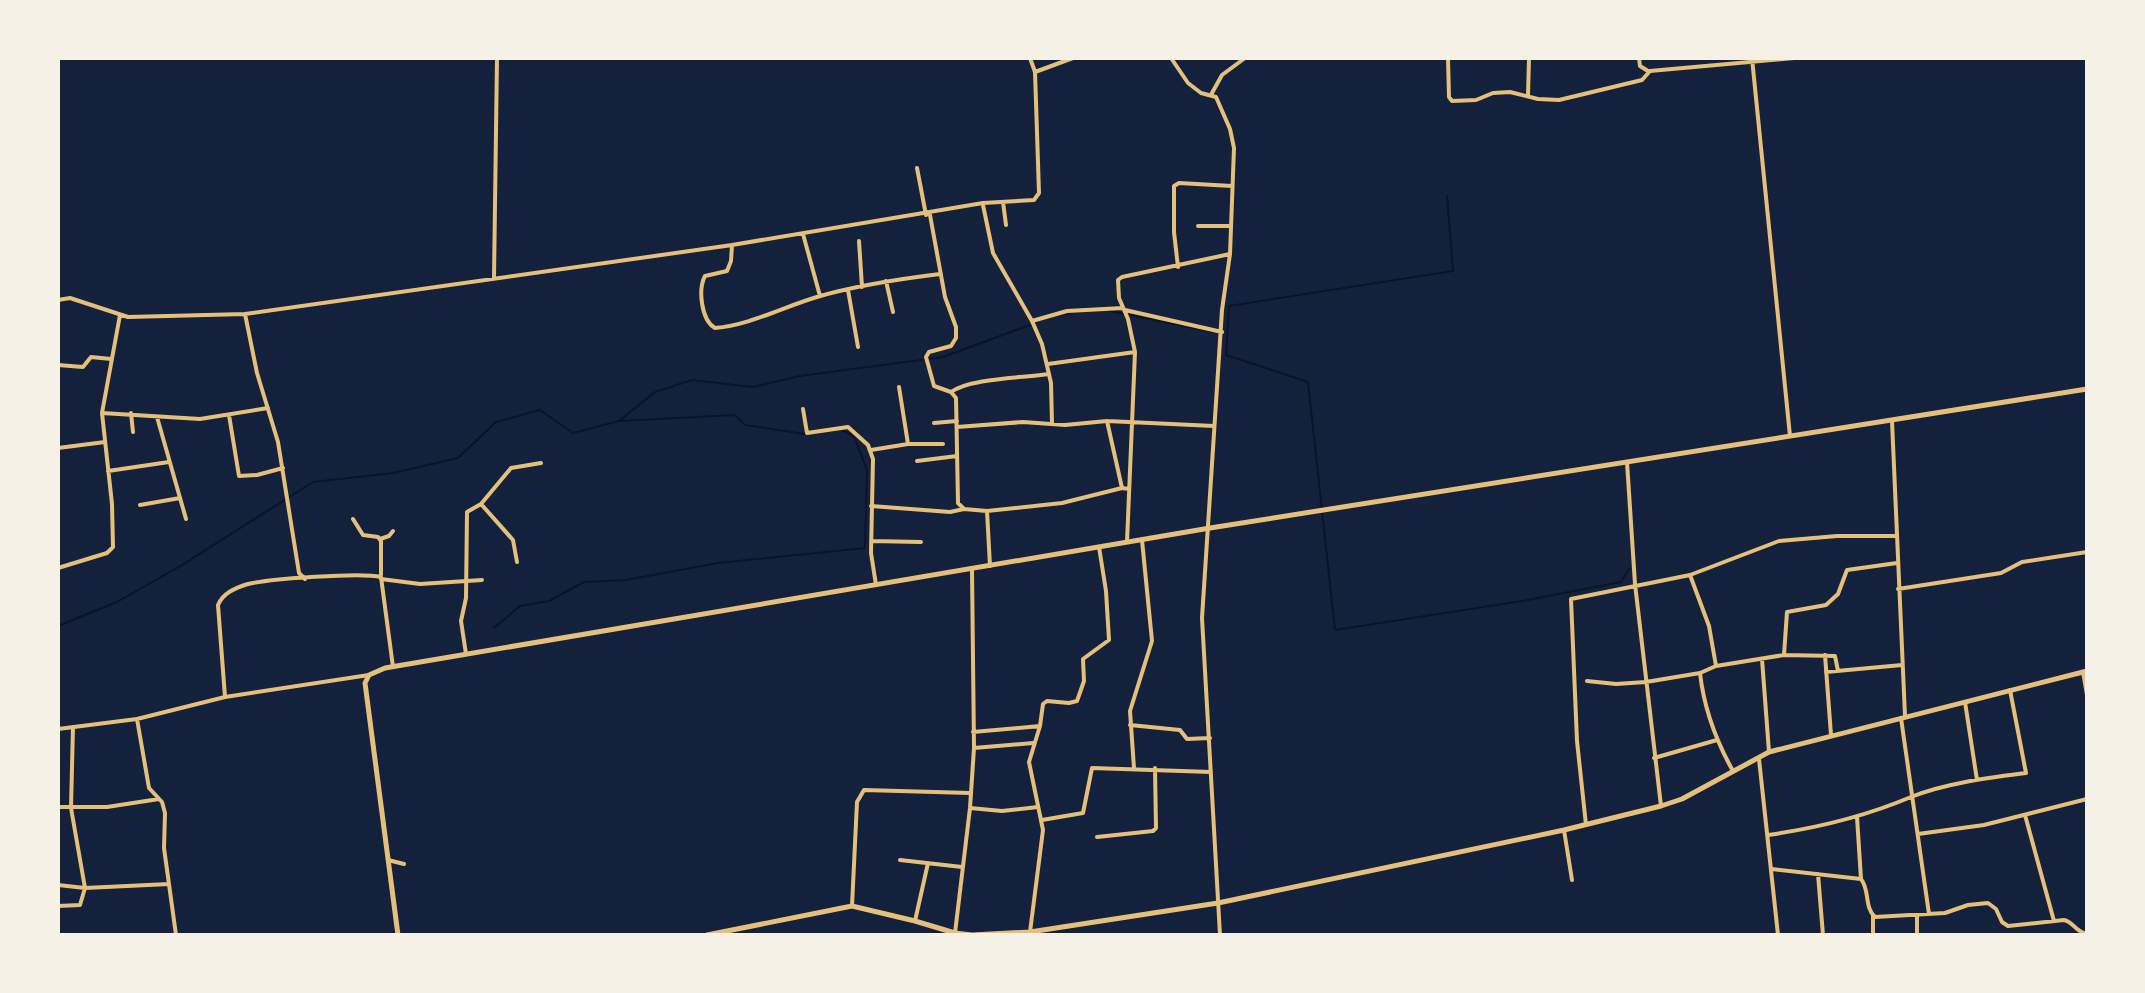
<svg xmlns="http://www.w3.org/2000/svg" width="2145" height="993" font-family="Roboto,sans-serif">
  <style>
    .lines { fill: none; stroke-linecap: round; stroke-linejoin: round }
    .stream { stroke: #0b132b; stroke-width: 2 }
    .minor { stroke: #e5c07b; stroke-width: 4 }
    .tertiary { stroke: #e5c07b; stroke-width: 5 }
  </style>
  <rect width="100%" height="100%" fill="#14213d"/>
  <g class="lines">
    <!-- stream -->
    <path class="stream" d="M 1447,196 L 1453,271 L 1229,306 L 1226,355 L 1308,382 L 1335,630 L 1522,601 L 1621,582 L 1629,569
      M 1110,311 L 1213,332
      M 1055,316 L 1072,313
      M 620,421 L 735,415 L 745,425 L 805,434
      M 58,626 L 117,602 L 182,565 L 313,482 L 393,473 L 458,458 L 496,422 L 540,410 L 573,433 L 619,421 L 655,392 L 692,380 L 753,387 L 800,376 L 943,357 L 1030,325
      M 494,628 L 520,606 L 549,601 L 584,582 L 626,580 L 718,563 L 865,548 L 867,470 L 854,436 L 842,430"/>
    <!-- minor -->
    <path class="minor" d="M 1171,58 L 1188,83 L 1201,93 L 1216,97 L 1230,129 L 1234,148 L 1230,254 L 1222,310 L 1202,618 L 1220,935
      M 1448,58 L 1449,97 L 1452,101 L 1476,100 L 1493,93 L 1510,92 L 1538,99 L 1559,100 L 1642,80 L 1650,71 L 1794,58
      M 1639,58 L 1640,66 L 1648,71
      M 1752,58 L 1790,436
      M 1035,72 L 1073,58
      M 1212,93 L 1222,75 L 1245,58
      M 1528,96 L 1529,58
      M 917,168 L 926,215
      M 1003,202 L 1006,225
      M 983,205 L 993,253 L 1032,321 L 1042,344 L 1051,383 L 1052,423
      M 930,215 L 945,297 L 956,327 L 956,338 L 951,346 L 929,352 L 926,357 L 934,386 L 951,392 L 956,398 L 958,503 L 964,509 L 987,511 L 990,566
      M 1198,226 L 1231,226
      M 803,234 L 820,296
      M 859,241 L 862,287
      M 732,245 L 731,261 L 727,271 L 705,276 C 698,289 701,320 715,328 C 750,325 783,307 817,297 C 857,285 899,279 940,274
      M 1178,267 L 1174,232 L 1174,186 L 1179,183 L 1232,186
      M 494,278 L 497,58
      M 886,281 L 893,312
      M 848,290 L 858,347
      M 58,300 L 70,298 L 128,317 L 245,314 L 732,245 L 983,203 L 1034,200 L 1039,193 L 1035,72 L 1030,58
      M 1125,310 L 1222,332
      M 245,314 L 257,373 L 278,442 L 299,573 L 305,579
      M 1032,321 L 1067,311 L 1123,308
      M 1048,364 L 1135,352
      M 58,365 L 83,367 L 91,357 L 111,359
      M 899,387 L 908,444
      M 951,392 C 970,378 1023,378 1049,374
      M 803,409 L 807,433 L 848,427 L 868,445 L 873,459 L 871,553 L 876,585
      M 102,413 L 200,419 L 268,408
      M 131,413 L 133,432
      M 229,415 L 239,476 L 257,475 L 283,468
      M 157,417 L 186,519
      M 1107,421 L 1122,488
      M 1892,421 L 1905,716
      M 934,423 L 957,421
      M 957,427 L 1023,422 L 1065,425 L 1107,421 L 1214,426
      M 58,448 L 105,442
      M 871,450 L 908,444 L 943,444
      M 917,461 L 957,456
      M 1627,462 L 1635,584 L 1661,806
      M 108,471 L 169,462
      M 481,504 L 513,540 L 517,562
      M 140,505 L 180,498
      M 871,506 L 950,512 L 964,509
      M 987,511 L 1062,503 L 1122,488 L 1129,489
      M 353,519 L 363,535 L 378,537 L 381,541 L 381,575
      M 380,539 L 389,536 L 393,531
      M 871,541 L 921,542
      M 1127,542 L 1135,352 L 1128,319 L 1119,298 L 1118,280 L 1122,277 L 1230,254
      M 58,568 L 107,553 L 113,547 L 112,504 L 102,413 L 120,315
      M 1690,575 L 1709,626 L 1716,666
      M 381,579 L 420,584 L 482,580
      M 1898,589 L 2001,573 L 2022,562 L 2087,552
      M 466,654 L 461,621 L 466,598 L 467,512 L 481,504 L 511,468 L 541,463
      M 1784,655 L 1787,612 L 1826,605 L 1838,594 L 1847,570 L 1897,563
      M 1825,655 L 1831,735
      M 1762,659 L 1769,752
      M 1826,672 L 1902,665
      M 2083,672 L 2087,695
      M 1700,673 C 1704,709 1715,739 1733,771
      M 1587,681 L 1616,684 L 1646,682 L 1700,673 L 1716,666 L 1784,655 L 1835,656 L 1838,671
      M 225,697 L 218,605 C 223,593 235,588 248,584 C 269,579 361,572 381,577 L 393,667
      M 1965,702 L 1977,780
      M 1901,718 L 1929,914
      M 1130,725 L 1180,730 L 1187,739 L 1210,738
      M 58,729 L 137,719
      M 973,732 L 1040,726
      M 974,748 L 1033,743
      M 1654,758 L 1717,740
      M 1759,759 L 1778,935
      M 1134,768 L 1130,711 L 1152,641 L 1142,540
      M 58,807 L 107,807 L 159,799
      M 970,808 L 1002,811 L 1038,807
      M 2025,815 L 2054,921
      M 1857,817 L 1861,879
      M 1042,820 L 1083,813 L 1092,768 L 1211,772
      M 1586,825 L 1577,741 L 1571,599 L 1690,575 L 1779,541 L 1837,536 L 1896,536
      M 1564,830 L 1572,880
      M 1918,834 L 1984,825 L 2087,799
      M 1768,835 C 1817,828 1866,816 1911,797 C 1947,783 1988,778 2026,773 L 2010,690
      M 1097,837 L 1153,831 L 1156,828 L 1155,768
      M 388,860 L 404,864
      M 900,860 L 962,867
      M 1772,869 L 1861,879 C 1870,890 1864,907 1875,917 L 1945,913 L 1968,905 L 1988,903 L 1996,909 L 2002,922 L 2008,926 L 2064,920 C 2074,922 2074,931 2087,934
      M 1818,874 L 1823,935
      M 58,885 L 85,888 L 169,884
      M 58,906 L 80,905 L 85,888 L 71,808 L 73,727
      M 852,906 L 857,802 L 864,790 L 970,793
      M 1873,915 L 1873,935
      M 915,921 L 928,863
      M 1030,932 L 1043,830 L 1029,762 L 1040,726 L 1043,704 L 1047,701 L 1069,703 L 1077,701 L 1084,681 L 1083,659 L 1109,640 L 1106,591 L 1099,547
      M 955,933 L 970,808 L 974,748 L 972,569
      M 176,935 L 164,848 L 165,813 L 162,802 L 149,788 L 137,719 L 225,697 L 369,675
      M 1917,935 L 1917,915"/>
    <!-- tertiary -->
    <path class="tertiary" d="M 398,935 L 365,683 L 369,675 L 385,668 L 1210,528 L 2087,389
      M 707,935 L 852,906 L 915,921 L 955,933 L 972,935 L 1030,932 L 1218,903 L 1564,830 L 1661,806 L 1682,799 L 1769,752 L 2087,671"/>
  </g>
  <!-- border -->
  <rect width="2145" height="993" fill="none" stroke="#f6f1e7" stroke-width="120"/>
</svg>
